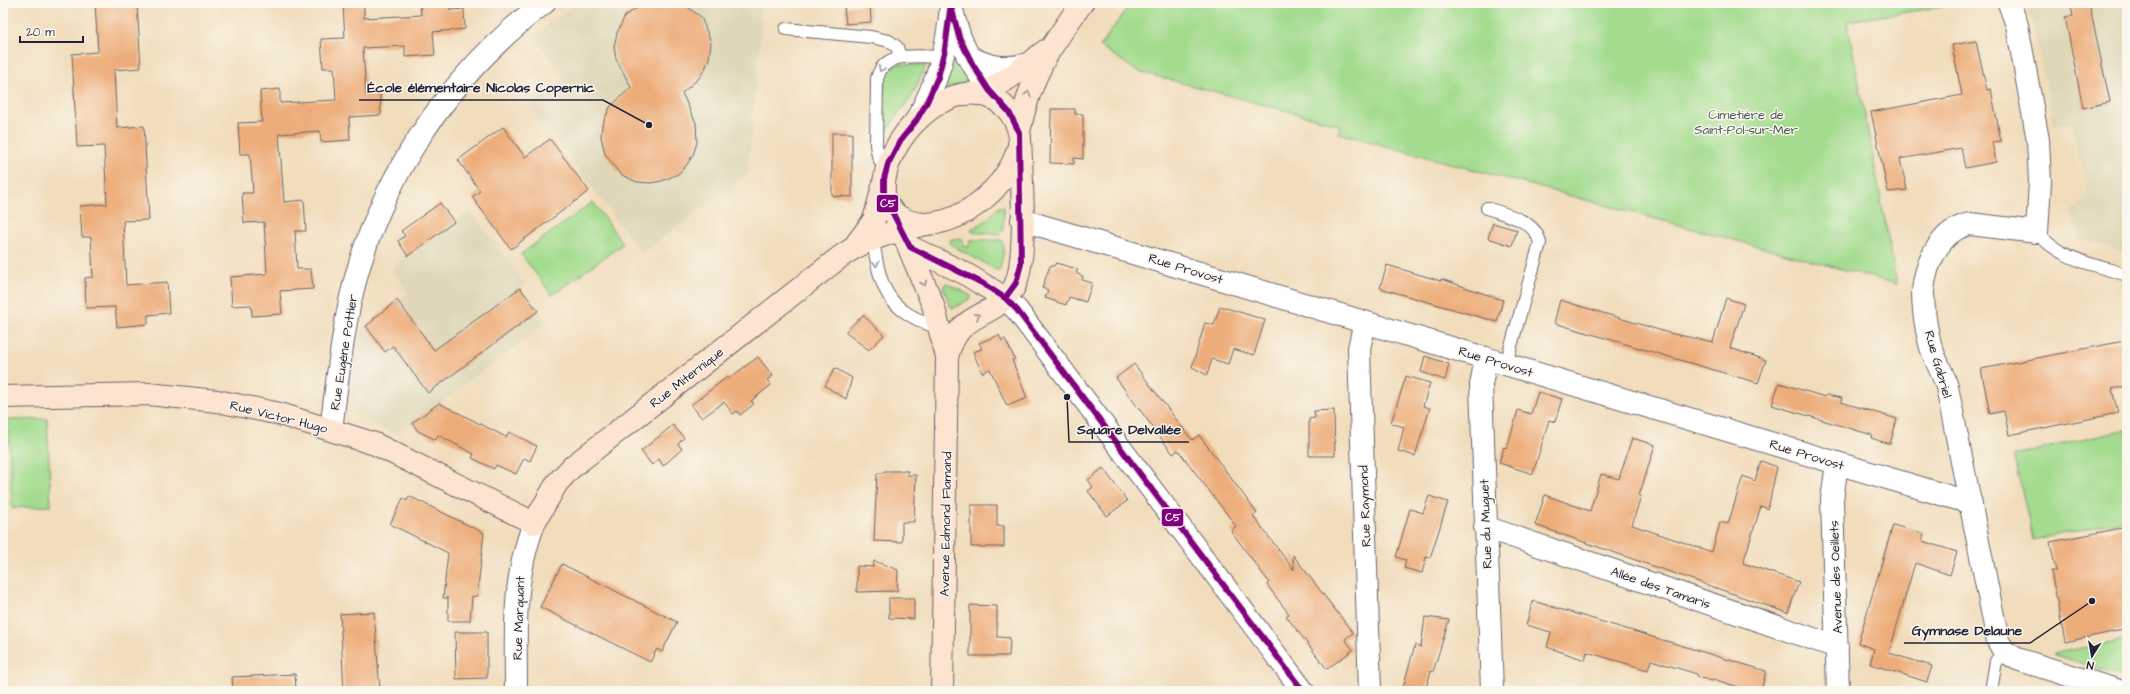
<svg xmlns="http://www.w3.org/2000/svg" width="2130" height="694" font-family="'Architects Daughter',sans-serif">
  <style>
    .built { fill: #dfd7b7 }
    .green { fill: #a3dc8e; stroke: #627f64 }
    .building { fill: #edad7a }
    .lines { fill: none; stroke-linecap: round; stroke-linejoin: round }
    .lane-casing { stroke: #6a6368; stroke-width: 14 }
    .street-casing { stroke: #6a6368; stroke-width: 24 }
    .secondary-casing { stroke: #6a6368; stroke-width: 24 }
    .lane { stroke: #fff; stroke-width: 12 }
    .street { stroke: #fff; stroke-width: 22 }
    .secondary { stroke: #fde4d1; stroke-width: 22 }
    .bus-1-casing { stroke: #fbf7ec; stroke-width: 9 }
    .bus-1 { stroke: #81007f; stroke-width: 6 }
    .oneway { stroke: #9c9ca7 }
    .oneway2 { stroke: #9a8d8e }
    .labels { text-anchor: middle; stroke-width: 3; stroke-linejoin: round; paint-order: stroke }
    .park-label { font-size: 13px; fill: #495a54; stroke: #fbf7ec }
    .street-label { font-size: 13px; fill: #22223b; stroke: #fbf7ec }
    .leader { fill: none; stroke: #22223b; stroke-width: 1.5 }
    .callout-dot { fill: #22223b; stroke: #fbf7ec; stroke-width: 1.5 }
    .callout-label { font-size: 14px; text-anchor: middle; font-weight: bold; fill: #22223b; stroke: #fbf7ec; stroke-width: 3; stroke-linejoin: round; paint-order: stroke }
    .line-badge { stroke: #fbf7ec; stroke-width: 1.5 }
    .badge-label { font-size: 11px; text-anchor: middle; font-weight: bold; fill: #fff }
  </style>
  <rect width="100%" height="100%" fill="#fbf7ec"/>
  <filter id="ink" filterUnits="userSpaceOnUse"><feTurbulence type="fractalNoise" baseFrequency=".025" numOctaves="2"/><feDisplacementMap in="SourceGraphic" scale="8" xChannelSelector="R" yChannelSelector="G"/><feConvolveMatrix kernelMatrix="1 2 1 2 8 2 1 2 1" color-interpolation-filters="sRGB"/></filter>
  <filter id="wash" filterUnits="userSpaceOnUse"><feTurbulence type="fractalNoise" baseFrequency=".012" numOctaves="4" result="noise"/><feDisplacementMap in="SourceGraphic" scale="16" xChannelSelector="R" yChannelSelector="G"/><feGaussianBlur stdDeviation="0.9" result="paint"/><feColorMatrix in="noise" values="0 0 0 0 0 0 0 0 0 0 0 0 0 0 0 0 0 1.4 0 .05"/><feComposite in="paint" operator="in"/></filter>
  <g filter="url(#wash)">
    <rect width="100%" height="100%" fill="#f1ddbc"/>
    <!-- built -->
    <path class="built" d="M 576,3 L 759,3 L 761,28 L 748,173 L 642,253 L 529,105 L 564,78 L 537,42 L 535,35 Z
      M 2028,3 L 2127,3 L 2127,253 L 2080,238 L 2075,226 L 2072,211 L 2088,198 L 2072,122 L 2054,125 Z
      M 470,210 L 525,284 L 520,288 L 547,323 L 397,435 L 365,420 L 356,412 L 351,400 L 350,391 L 353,366 L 361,328 L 408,292 L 391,269 Z"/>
    <!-- green -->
    <path class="green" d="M 1131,3 L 1968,3 L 1847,21 L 1897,284 L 1338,133 L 1340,125 L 1137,71 L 1100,46 Z
      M 958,51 L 973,79 L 948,89 L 944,85 L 953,52 Z
      M 898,64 L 926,65 L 911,98 L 895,118 L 883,137 L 884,77 L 886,71 Z
      M 593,202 L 623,244 L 552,295 L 521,254 Z
      M 1004,206 L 1003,231 L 1000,234 L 972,232 L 971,229 L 984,222 L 999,207 Z
      M 951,239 L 963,239 L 963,246 L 969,247 L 970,240 L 1002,240 L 1004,250 L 1000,269 L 996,270 C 981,260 964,254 950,243 Z
      M 946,283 L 970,295 L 971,298 L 954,308 L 951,307 L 943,287 Z
      M 47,419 L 51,506 L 12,508 L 8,420 Z
      M 2127,430 L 2127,520 L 2033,540 L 2014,455 Z
      M 2127,639 L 2127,678 L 2053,654 Z"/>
    <g id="blocks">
      <!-- building -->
      <path class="building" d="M 95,3 L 137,3 L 141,68 L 114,70 L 117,128 L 144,126 L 149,220 L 123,221 L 126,285 L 167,282 L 169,313 L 148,315 L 148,324 L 117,327 L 115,307 L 86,308 L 85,278 L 93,277 L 91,237 L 82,237 L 80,206 L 107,204 L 104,146 L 77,147 L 72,54 L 98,52 Z
        M 420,3 L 450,3 L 450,10 L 464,9 L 465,29 L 433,32 L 435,55 L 405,57 L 405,46 L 363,48 L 366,95 L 380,94 L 381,115 L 349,117 L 350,140 L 321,142 L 320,131 L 279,134 L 284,202 L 304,200 L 306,231 L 295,231 L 297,269 L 311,269 L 313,289 L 280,291 L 282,314 L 252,316 L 251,305 L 232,306 L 230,277 L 267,274 L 264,222 L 244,223 L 242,193 L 253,193 L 250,154 L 240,154 L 238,123 L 262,122 L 260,91 L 280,89 L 280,103 L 336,100 L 334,68 L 323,68 L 321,39 L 345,38 L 343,6 L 364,5 L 364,18 L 421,15 Z
        M 644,3 L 682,3 L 701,17 L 711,42 L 709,59 L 705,69 L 699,78 L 682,93 L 696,123 L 697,142 L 693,155 L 686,166 L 678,174 L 662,181 L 650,183 L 637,182 L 620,174 L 605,154 L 601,137 L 602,125 L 610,107 L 631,87 L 616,59 L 614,47 L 617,33 L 625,16 Z
        M 2070,3 L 2089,3 L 2110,102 L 2083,108 L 2065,17 L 2073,16 Z
        M 870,4 L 871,22 L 846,24 L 844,7 Z
        M 1976,41 L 1987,90 L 1991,89 L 2001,141 L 1992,142 L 1996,162 L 1965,168 L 1961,148 L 1900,159 L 1907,190 L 1888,192 L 1871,112 L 1962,95 L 1952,45 Z
        M 1051,109 L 1075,109 L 1075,114 L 1083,114 L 1083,159 L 1074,158 L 1074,164 L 1050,163 Z
        M 503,127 L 525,157 L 550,139 L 589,191 L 511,249 L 472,197 L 480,191 L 458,160 Z
        M 832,133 L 852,133 L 852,197 L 832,196 Z
        M 440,203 L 454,222 L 408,256 L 398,241 L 405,236 L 401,231 Z
        M 1493,223 L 1517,230 L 1512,246 L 1488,238 Z
        M 1056,263 L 1077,269 L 1077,274 L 1083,276 L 1082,280 L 1092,283 L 1086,302 L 1069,297 L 1066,305 L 1045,298 L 1048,290 L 1042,288 L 1050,266 L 1054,266 Z
        M 1387,265 L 1441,281 L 1441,279 L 1503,300 L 1497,322 L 1380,288 Z
        M 520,288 L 538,311 L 428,393 L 393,346 L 385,352 L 366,326 L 374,320 L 373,319 L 397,300 L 434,350 Z
        M 1726,298 L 1744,304 L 1730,348 L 1766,360 L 1758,383 L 1554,323 L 1560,300 L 1669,333 L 1713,342 Z
        M 1220,306 L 1265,320 L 1254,355 L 1233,349 L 1228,364 L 1212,359 L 1207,375 L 1192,367 L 1205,323 L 1214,325 Z
        M 863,315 L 884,335 L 869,350 L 845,332 Z
        M 999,335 L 1002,341 L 1005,339 L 1015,359 L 1012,360 L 1027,398 L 1007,406 L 990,369 L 982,373 L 973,352 L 982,349 L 979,343 Z
        M 2124,341 L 2127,357 L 2127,386 L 2112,389 L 2118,413 L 2009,435 L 2004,411 L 1990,414 L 1981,369 Z
        M 1425,356 L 1449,364 L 1445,380 L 1421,372 Z
        M 758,357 L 773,376 L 767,380 L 771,385 L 751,401 L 754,404 L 740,415 L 737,411 L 733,414 L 724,402 L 702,418 L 691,405 L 727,377 L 728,379 Z
        M 1134,364 L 1192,440 L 1199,435 L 1257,513 L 1253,516 L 1294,570 L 1293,555 L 1353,633 L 1345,639 L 1353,650 L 1327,669 L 1286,616 L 1289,614 L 1267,585 L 1269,582 L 1231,531 L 1236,526 L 1178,450 L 1173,454 L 1116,378 Z
        M 835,368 L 852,378 L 846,399 L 825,386 Z
        M 1406,376 L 1430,383 L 1423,406 L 1430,408 L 1415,456 L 1398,451 L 1404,427 L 1391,423 Z
        M 1779,383 L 1825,397 L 1826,395 L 1842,398 L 1841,402 L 1897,419 L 1890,444 L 1871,438 L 1872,435 L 1772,405 Z
        M 1538,392 L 1562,399 L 1555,422 L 1549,420 L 1533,474 L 1499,463 L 1504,447 L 1507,448 L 1518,410 L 1531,414 Z
        M 439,403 L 506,437 L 509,432 L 537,446 L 530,461 L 524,458 L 516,474 L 496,465 L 494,469 L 472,458 L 474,454 L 438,435 L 436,440 L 418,431 L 412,423 Z
        M 1334,410 L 1335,456 L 1309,456 L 1309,419 L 1315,418 L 1314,411 Z
        M 673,425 L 684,438 L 678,444 L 682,449 L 663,466 L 659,459 L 652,465 L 641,451 Z
        M 1632,438 L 1655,445 L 1639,496 L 1641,496 L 1632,525 L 1712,552 L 1720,522 L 1728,524 L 1743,476 L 1755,481 L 1761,461 L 1777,467 L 1768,509 L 1761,506 L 1743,563 L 1799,582 L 1788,613 L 1535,525 L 1545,495 L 1590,511 L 1601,474 L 1619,479 Z
        M 1103,468 L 1127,501 L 1107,516 L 1088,491 L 1093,487 L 1088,480 Z
        M 884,471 L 908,471 L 907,475 L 916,475 L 914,522 L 902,522 L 902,542 L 874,541 L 877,473 L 884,473 Z
        M 409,496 L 484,533 L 477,597 L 472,596 L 470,621 L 448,621 L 448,598 L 443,598 L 448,553 L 390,524 L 403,498 L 407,501 Z
        M 1429,496 L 1448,502 L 1430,558 L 1426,557 L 1422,573 L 1404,568 L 1406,560 L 1396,557 L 1410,509 L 1423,513 Z
        M 971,505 L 997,505 L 997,526 L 1004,526 L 1004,547 L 971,547 Z
        M 1893,525 L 1924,534 L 1922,541 L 1957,552 L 1950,575 L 1915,563 L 1889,653 L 1932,666 L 1927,682 L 1870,664 L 1874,649 L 1858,643 Z
        M 2127,527 L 2127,629 L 2065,642 L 2051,571 L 2056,571 L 2050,542 Z
        M 874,561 L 898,570 L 897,591 L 857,592 L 857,566 L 873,567 Z
        M 562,564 L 677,622 L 662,652 L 657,649 L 650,662 L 540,607 Z
        M 889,598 L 914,598 L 914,619 L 889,618 Z
        M 1533,601 L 1766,671 L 1761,691 L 1751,691 L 1713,679 L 1712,681 L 1697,677 L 1697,674 L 1651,660 L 1648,670 L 1587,652 L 1585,660 L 1547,647 L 1551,632 L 1526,625 Z
        M 970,605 L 997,606 L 997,637 L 1010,638 L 1009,656 L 970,656 Z
        M 374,612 L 380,691 L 344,691 L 340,614 Z
        M 1425,617 L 1449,620 L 1433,672 L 1431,671 L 1425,691 L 1402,691 L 1415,645 L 1421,647 Z
        M 455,632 L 487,632 L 487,678 L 456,679 Z
        M 295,674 L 296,691 L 233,691 L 232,677 Z"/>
    </g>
  </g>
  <g filter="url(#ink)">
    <use href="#blocks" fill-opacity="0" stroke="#6a6368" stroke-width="1"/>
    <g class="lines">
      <!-- lane casing -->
      <g class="lane-casing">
        <path id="lane" d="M 786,29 L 871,37 L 889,41 L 897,47 L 900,57
          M 885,171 L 878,156 L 876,145 L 877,79 C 883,49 920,57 943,57
          M 1487,208 C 1506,215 1536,220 1540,243 L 1506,364
          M 2037,232 C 2058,259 2096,265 2127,275
          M 872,235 C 881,290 884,309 941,329
          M 1991,691 L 1996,661 L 2004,651"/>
      </g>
      <!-- street casing -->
      <g class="street-casing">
        <path id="street" d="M 2009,3 L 2017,25 L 2038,140 L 2040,182 L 2037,232 L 1970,224 C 1940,230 1925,264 1923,292 C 1923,308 1926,328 1930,344 C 1934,359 1943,372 1947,387 L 1998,641 L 2004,651 L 2017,659 L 2119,691
          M 953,14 C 961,49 978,77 1001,104
          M 967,55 C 988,68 1006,70 1029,64
          M 916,121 C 937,84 949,45 951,3
          M 1022,220 L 1971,503
          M 1005,298 L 1017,310 L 1303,691
          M 1365,322 L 1359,348 L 1370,691
          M 1486,358 L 1481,385 L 1492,691
          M 331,429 C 337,385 341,341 351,297 C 377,181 450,74 544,3
          M 1837,463 L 1832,500 L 1838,691
          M 1485,527 L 1837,647
          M 516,691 C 516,629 512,582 534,523"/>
      </g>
      <!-- secondary casing -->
      <g class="secondary-casing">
        <path id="secondary" d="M 981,95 L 1012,76 L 1045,51
          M 1019,132 C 1031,74 1048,50 1082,3
          M 896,217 L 933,305 L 947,357
          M 854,247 L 874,220 L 883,186
          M 910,247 L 964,273 L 1005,298
          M 3,397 L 148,394 L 217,401 L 280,414 L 375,444 L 534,523 L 557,483 L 572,467 L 840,257 C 865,239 895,231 926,224
          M 942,691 L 947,357 C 959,309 990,322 1013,289 C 1029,264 1021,170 1020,137 C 1018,125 1012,113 1003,105 C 953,64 879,142 884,194 C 885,203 891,211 898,216 C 944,246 1018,184 1020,137"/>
      </g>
      <!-- lane -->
      <use href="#lane" class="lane"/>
      <!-- street -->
      <use href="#street" class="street"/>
      <!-- secondary -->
      <use href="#secondary" class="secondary"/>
      <!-- bus-1 casing -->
      <g class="bus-1-casing">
        <path id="bus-1" d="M 951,3 L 945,49 L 938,77 L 926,104 L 916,121 L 900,141 L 888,164 L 884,179 L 884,196 L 910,247 L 982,283 L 1005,298 L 1017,310 L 1303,691
          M 951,6 L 959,37 L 973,65 L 989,90 L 1009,112 L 1019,132 L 1021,264 L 1016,283 L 1005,298"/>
      </g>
      <!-- bus-1 -->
      <use href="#bus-1" class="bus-1"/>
    </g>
    <!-- one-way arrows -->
    <defs><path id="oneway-chevron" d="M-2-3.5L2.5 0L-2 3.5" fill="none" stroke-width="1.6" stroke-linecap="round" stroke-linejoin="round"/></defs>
    <g class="oneway">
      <use href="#oneway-chevron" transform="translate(881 69) rotate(118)"/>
      <use href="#oneway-chevron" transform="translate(876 264) rotate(80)"/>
    </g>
    <g class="oneway2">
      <use href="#oneway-chevron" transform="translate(1028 94) rotate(-73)"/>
      <use href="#oneway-chevron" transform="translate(924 283) rotate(68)"/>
      <use href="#oneway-chevron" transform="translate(977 316) rotate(-28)"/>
    </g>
  </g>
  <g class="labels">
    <!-- park labels -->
    <g class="park-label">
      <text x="1746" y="119">Cimetière de<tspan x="1746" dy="15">Saint-Pol-sur-Mer</tspan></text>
    </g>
    <!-- street labels -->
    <g class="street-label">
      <text transform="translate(1186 268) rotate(17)" y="5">Rue Provost</text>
      <text transform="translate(343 352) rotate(-81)" y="5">Rue Eugène Pottier</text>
      <text transform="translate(1496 361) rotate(17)" y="5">Rue Provost</text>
      <text transform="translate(1939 364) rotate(74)" y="5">Rue Gabriel</text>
      <text transform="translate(686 377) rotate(-38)" y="5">Rue Miternique</text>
      <text transform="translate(279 416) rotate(14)" y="5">Rue Victor Hugo</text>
      <text transform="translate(1807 454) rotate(17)" y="5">Rue Provost</text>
      <text transform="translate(1364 506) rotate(-92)" y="5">Rue Raymond</text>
      <text transform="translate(945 524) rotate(-89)" y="5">Avenue Edmond Flamand</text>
      <text transform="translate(1485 524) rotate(-92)" y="5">Rue du Muguet</text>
      <text transform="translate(1835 577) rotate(-92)" y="5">Avenue des Oeillets</text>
      <text transform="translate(1661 587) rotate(19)" y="5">Allée des Tamaris</text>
      <text transform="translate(518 618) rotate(-88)" y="5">Rue Marquant</text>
    </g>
  </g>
  <!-- callouts -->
  <path class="leader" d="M649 125L603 100H359M1067 397L1069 442H1189M2092 601L2030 643H1904"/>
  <g class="callout-dot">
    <circle cx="649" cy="125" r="4"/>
    <circle cx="1067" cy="397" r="4"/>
    <circle cx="2092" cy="601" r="4"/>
  </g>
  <g class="callout-label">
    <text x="481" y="92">École élémentaire Nicolas Copernic</text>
    <text x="1129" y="434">Square Delvallée</text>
    <text x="1967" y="635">Gymnase Delaune</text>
  </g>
  <g class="line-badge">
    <rect x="876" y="194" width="23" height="19" rx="4" fill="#81007f"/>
    <rect x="1161" y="508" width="23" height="19" rx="4" fill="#81007f"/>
  </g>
  <g class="badge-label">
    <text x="888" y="207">C5</text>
    <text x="1173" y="521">C5</text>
  </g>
  <!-- margin -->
  <rect width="2130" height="694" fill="none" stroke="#fbf7ec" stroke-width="16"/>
  <!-- north arrow -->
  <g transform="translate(2092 656) rotate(191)" stroke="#fbf7ec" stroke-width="3" paint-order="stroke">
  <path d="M0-3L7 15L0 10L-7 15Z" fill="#22223b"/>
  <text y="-6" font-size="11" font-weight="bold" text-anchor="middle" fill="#22223b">N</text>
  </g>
  <!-- scale -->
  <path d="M20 36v6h63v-6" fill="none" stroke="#22223b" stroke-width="2"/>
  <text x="26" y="36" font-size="12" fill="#22223b" stroke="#fbf7ec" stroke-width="3" paint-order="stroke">20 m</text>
</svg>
